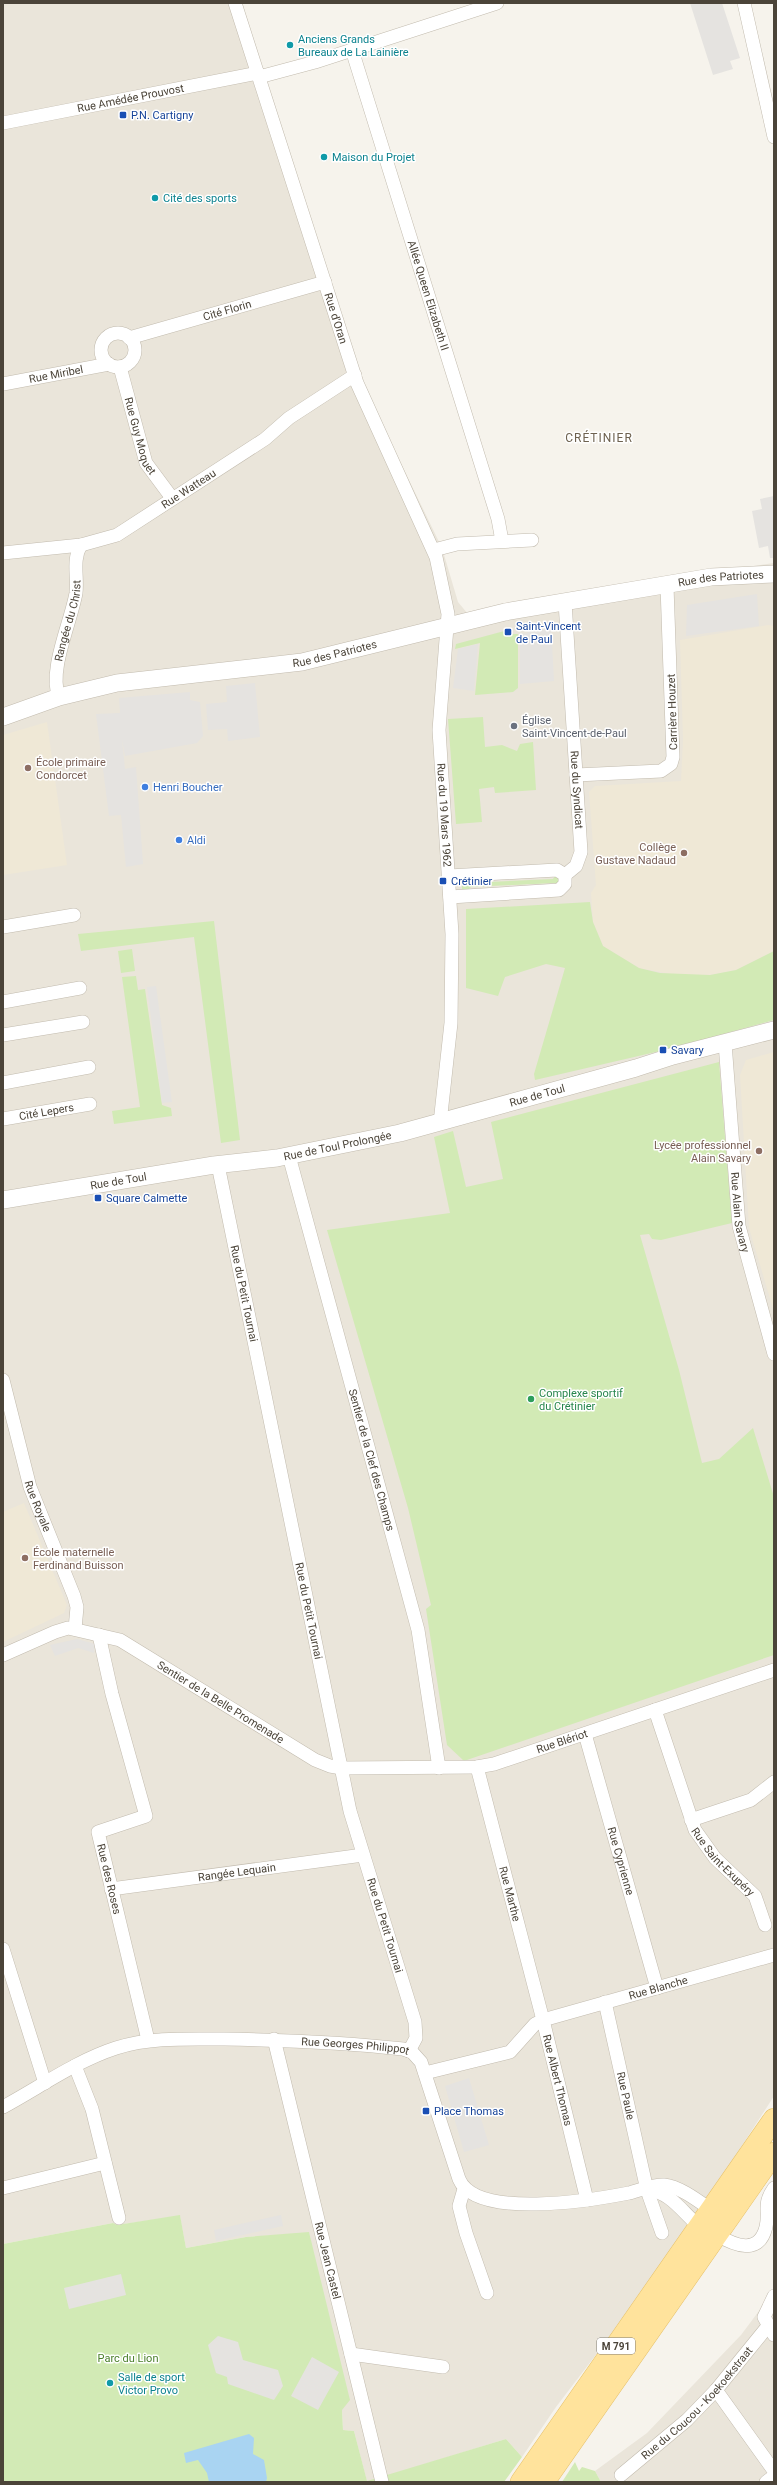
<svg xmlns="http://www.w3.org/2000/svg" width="777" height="2485" font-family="Roboto,sans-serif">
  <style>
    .residential { fill: #eae5da }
    .education { fill: #efe8d6 }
    .green { fill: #d2eab5 }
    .parking { fill: #e5e3e0 }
    .water { fill: #a9d4f2 }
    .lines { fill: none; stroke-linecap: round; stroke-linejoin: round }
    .minor-casing { stroke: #c2bbae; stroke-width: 14 }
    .tertiary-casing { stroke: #c2bbae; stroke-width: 18 }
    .primary-casing { stroke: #e6c16a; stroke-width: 22 }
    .minor { stroke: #fff; stroke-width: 13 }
    .tertiary { stroke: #fff; stroke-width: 17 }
    .primary { stroke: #ffe39c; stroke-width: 21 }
    .culture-dot { fill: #0f9aa8; stroke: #fff; stroke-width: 1.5 }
    .transit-dot { fill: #1a4fb4; stroke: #fff; stroke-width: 1.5 }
    .worship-dot { fill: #6b7280; stroke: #fff; stroke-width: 1.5 }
    .education-dot { fill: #8d6e63; stroke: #fff; stroke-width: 1.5 }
    .shop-dot { fill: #3f7fe0; stroke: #fff; stroke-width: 1.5 }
    .leisure-dot { fill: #2e9e5b; stroke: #fff; stroke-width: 1.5 }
    .labels { text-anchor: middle; stroke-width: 3; stroke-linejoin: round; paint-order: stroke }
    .shield { fill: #fff; stroke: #817c74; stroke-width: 1 }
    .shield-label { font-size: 10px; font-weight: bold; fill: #4b4439 }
    .culture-label { font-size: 11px; fill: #0d838f; stroke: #fff; text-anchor: start }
    .street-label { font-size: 11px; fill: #4b4439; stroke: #fff }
    .transit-label { font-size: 11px; fill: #164399; stroke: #fff; text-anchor: start }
    .worship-label { font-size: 11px; fill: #5b616d; stroke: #fff; text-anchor: start }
    .education-label { font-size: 11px; fill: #785e54; stroke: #fff; text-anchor: start }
    .shop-label { font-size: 11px; fill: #366cbe; stroke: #fff; text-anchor: start }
    .leisure-label { font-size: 11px; fill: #27864d; stroke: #fff; text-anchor: start }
    .park-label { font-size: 11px; fill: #4a7f2a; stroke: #fff }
    .neighbourhood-label { font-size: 12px; letter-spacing: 1px; fill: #6e6250; stroke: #fff }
  </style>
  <rect width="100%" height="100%" fill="#f6f3ec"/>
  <!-- residential -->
  <path class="residential" d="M 3,3 L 242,3 L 355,369 L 442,548 L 458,602 L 468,614 L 595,588 L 774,563 L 774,2096 L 669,2259 L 556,2407 L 522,2457 L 506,2439 L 367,2482 L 354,2431 L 343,2430 L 342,2410 L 309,2233 L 246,2237 L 186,2248 L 180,2216 L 117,2225 L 113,2223 L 3,2244 Z
    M 774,2291 L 774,2482 L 601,2482 L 595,2471 L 647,2433 L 741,2335 Z"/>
  <!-- education -->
  <path class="education" d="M 768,625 L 774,626 L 774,951 L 736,970 L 710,975 L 680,976 L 639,968 L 603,946 L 593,922 L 591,893 L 596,885 L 589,792 L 595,786 L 681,781 L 683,740 L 680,640 Z
    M 47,722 L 67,865 L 3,875 L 3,735 Z
    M 774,1052 L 774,1312 L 749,1228 L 740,1075 L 746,1060 Z
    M 24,1503 L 67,1605 L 64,1613 L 3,1642 L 3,1512 Z"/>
  <!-- green -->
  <path class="green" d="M 508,630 L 511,634 L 518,634 L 518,688 L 513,692 L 475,695 L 480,643 L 455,649 L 456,644 Z
    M 483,717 L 485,747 L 502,745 L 517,751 L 520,744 L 533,742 L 536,790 L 495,793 L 494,787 L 479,789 L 482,822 L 456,824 L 448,719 Z
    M 556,874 L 560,879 L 556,886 L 554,883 L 471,887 L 467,891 L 462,892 L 462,880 L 466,879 L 468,883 L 553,879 Z
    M 590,902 L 593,922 L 603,946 L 639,968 L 660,973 L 710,975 L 736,970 L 774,951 L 774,1020 L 673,1048 L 535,1080 L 534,1074 L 565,968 L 546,964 L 505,977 L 498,996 L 466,988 L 466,909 Z
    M 214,921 L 240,1140 L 221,1143 L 194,937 L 81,951 L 78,934 Z
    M 132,949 L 135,971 L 121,973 L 118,951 Z
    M 136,976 L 138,990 L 145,989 L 162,1105 L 171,1108 L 172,1116 L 114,1124 L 112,1111 L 140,1107 L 122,977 Z
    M 719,1062 L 732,1223 L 661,1240 L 652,1239 L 649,1234 L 640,1235 L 679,1370 L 702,1463 L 719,1459 L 753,1428 L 774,1497 L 774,1655 L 464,1761 L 447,1745 L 426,1609 L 431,1605 L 408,1508 L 327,1230 L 450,1213 L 434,1137 L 453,1131 L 466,1187 L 503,1179 L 491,1122 Z
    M 180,2215 L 186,2248 L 246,2237 L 309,2232 L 350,2400 L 342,2410 L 343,2430 L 354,2431 L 367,2481 L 506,2439 L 522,2457 L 504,2482 L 3,2482 L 3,2244 L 113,2223 L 117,2225 Z
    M 575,2462 L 579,2471 L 582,2467 L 595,2471 L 601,2482 L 562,2482 Z"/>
  <!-- parking -->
  <path class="parking" d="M 690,3 L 722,3 L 740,58 L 730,61 L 733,69 L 713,75 Z
    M 774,496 L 774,558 L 770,558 L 768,546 L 759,548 L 752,511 L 762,509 L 760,499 Z
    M 757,594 L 759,626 L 686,636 L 687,605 Z
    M 551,625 L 554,681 L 520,684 L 520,634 L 528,633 L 527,626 Z
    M 478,644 L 474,691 L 453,688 L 458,649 Z
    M 255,683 L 260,737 L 228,741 L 227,729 L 208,730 L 206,704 L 227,702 L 226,686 Z
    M 190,692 L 190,700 L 200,702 L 203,736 L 197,743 L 125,756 L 122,739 L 125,769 L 136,767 L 143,864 L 126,867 L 121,815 L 109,816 L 96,714 L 120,713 L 119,698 Z
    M 156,986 L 172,1102 L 162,1103 L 147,987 Z
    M 77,1639 L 95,1644 L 94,1653 L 78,1648 L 55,1656 L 50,1645 Z
    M 469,2078 L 489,2145 L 464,2152 L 445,2086 Z
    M 281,2215 L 283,2226 L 216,2241 L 214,2230 Z
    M 121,2274 L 126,2295 L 69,2309 L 64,2288 Z
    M 218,2336 L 238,2342 L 243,2360 L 278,2370 L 283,2386 L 274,2400 L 228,2384 L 227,2377 L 216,2373 L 208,2345 Z
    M 312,2357 L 339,2372 L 318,2410 L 291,2396 Z"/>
  <!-- water -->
  <path class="water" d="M 249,2434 L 254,2438 L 253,2454 L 264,2460 L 267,2478 L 266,2482 L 209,2482 L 207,2473 L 198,2460 L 186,2463 L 184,2453 Z"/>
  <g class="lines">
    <!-- minor casing -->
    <g class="minor-casing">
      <g id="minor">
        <path id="s1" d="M 235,3 L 357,383 L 436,557 L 448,614 L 439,730 L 452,934 L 451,1023 L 440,1123"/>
        <path d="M 744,3 L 774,137"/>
        <path id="s2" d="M 352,50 L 498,519 L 502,541"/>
        <path d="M 259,77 L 315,62 L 497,3"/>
        <path id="s3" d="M 3,123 L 258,73"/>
        <circle cx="118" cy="350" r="17"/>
        <path id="s4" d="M 129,338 L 325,282"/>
        <path id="s5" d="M 120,367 L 146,463 L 172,498"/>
        <path id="s6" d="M 3,384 L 109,364"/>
        <path d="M 434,550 L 457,544 L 532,540"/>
        <path id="s7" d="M 3,553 L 81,545 L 117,535 L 265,439 L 289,418 L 355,375"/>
        <path id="s8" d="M 565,602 L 581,852 L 576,866 L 565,875"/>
        <path id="s9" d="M 59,697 C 48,671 71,622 76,593 C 78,576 72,560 81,545"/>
        <path d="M 576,775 L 661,771 L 671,764 L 673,757 L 667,586"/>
        <path d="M 449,876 L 557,870 L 565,875 L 565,884 L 559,890 L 450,897"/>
        <path d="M 3,927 L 74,915"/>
        <path d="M 3,1002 L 80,988"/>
        <path d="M 3,1035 L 83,1022"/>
        <path id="s10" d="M 725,1043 L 739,1226 L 774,1354"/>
        <path d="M 3,1083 L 89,1067"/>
        <path id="s11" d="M 3,1119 L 90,1104"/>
        <path id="s12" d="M 289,1156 L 418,1630 L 439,1768"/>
        <path id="s13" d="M 218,1165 L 350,1811 L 415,2022 L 416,2038 L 409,2051"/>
        <path id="s14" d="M 3,1380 L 30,1487 L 74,1596 L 77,1607 L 75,1629"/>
        <path id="s15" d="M 99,1635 L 112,1694 L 146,1816 L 98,1832 L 148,2040"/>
        <path id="s16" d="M 3,1655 L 55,1632 L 68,1628 L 120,1640 L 315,1760 L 330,1766 L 342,1768 L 477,1767 L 494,1764 L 774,1670"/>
        <path id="s17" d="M 655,1710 L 695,1830 L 715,1858 L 755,1896 L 765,1925"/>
        <path id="s18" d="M 585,1734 L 657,1988"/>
        <path id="s19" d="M 477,1767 L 543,2020 L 774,1955"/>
        <path d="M 691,1820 L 751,1800 L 774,1782"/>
        <path id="s20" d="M 111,1889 L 363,1855"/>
        <path d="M 3,1949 L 45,2083"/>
        <path id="s21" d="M 605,2002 L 647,2190 L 662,2233"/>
        <path id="s22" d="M 274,2039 L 382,2482"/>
        <path d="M 75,2066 L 92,2109 L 119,2218"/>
        <path id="s23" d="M 425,2073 L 510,2052 L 535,2024 L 543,2020 L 587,2200"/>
        <path id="s24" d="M 3,2107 C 40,2087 76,2061 116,2048 C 151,2037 188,2039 224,2039 C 284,2040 343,2042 403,2049 L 412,2052 L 421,2062 L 459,2179 C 476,2220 593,2200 629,2193 C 638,2191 655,2184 664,2185 C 682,2187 702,2204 717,2214"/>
        <path d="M 3,2188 L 105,2163"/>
        <path d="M 464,2189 L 459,2206 L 466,2233 L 487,2293"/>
        <path d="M 648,2190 C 673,2192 685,2217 704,2230"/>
        <path d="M 717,2235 C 734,2245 759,2256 766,2227 C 770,2211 762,2205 774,2188"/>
        <path d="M 774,2296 L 764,2317 L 774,2335"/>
        <path d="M 351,2354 L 443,2367"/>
        <path d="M 716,2390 L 774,2471"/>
        <path id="s25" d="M 621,2475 L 687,2420 L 716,2390 L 768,2326"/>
        <path d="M 766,2482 L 774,2476"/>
      </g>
    </g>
    <!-- tertiary casing -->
    <g class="tertiary-casing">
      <g id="tertiary">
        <path id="s26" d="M 3,717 L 59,697 L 117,683 L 302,662 L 505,612 L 711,577 L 774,574"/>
        <path id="s27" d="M 3,1200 L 214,1165 L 277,1158 L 400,1133 L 636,1068 L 673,1056 L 774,1030"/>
      </g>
    </g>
    <!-- primary casing -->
    <g class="primary-casing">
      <path id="primary" d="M 521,2482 L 774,2119
        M 544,2482 L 774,2153"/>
    </g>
    <!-- minor -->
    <use href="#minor" class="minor"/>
    <!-- tertiary -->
    <use href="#tertiary" class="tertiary"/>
    <!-- primary -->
    <use href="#primary" class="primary"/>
  </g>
  <!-- markers -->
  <g class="culture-dot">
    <circle cx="290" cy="45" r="4"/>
    <circle cx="324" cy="157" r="4"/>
    <circle cx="155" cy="198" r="4"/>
    <circle cx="110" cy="2383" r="4"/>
  </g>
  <g class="transit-dot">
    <rect x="119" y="111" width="8" height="8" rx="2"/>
    <rect x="504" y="628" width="8" height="8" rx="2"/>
    <rect x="439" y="877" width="8" height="8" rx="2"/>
    <rect x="659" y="1046" width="8" height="8" rx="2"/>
    <rect x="94" y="1194" width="8" height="8" rx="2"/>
    <rect x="422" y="2107" width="8" height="8" rx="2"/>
  </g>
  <circle class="worship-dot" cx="514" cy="726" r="4"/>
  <g class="education-dot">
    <circle cx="28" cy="768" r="4"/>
    <circle cx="684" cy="853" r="4"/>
    <circle cx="759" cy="1151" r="4"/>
    <circle cx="25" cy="1558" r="4"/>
  </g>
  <g class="shop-dot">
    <circle cx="145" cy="787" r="4"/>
    <circle cx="179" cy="840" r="4"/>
  </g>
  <circle class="leisure-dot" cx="531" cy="1399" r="4"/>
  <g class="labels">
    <!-- shield labels -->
    <rect class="shield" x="597" y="2338" width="38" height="16" rx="3"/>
    <g class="shield-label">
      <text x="616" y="2350">M 791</text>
    </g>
    <!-- culture labels -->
    <g class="culture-label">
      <text x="298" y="43">Anciens Grands<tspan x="298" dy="13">Bureaux de La Lainière</tspan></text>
      <text x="332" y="161">Maison du Projet</text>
      <text x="163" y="202">Cité des sports</text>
      <text x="118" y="2381">Salle de sport<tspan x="118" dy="13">Victor Provo</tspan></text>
    </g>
    <!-- street labels -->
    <g class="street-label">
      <text dy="4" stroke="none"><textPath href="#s3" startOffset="130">Rue Amédée Prouvost</textPath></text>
      <text dy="4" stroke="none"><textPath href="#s2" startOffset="257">Allée Queen Elizabeth II</textPath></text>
      <text dy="4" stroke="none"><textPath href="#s4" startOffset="102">Cité Florin</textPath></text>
      <text dy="4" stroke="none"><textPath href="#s1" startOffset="331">Rue d'Oran</textPath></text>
      <text dy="4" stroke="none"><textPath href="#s6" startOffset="54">Rue Miribel</textPath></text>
      <text dy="4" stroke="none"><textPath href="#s5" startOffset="72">Rue Guy Moquet</textPath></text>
      <text dy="4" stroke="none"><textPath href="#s7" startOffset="201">Rue Watteau</textPath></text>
      <text dy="4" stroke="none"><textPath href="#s26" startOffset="733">Rue des Patriotes</textPath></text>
      <text dy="4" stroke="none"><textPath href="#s9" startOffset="78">Rangée du Christ</textPath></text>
      <text dy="4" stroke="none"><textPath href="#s26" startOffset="339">Rue des Patriotes</textPath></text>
      <text transform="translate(672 712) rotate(-92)" y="4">Carrière Houzet</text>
      <text dy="4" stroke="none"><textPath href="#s8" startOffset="188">Rue du Syndicat</textPath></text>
      <text dy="4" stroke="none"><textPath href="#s1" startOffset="850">Rue du 19 Mars 1962</textPath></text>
      <text dy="4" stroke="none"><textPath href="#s27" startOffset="545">Rue de Toul</textPath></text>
      <text dy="4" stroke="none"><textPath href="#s11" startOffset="44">Cité Lepers</textPath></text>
      <text dy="4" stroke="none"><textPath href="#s27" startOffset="339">Rue de Toul Prolongée</textPath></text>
      <text dy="4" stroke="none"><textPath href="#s27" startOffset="117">Rue de Toul</textPath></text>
      <text dy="4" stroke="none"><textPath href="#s10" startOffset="170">Rue Alain Savary</textPath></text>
      <text dy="4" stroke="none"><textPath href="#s13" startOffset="131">Rue du Petit Tournai</textPath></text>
      <text dy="4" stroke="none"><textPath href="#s12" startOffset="315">Sentier de la Clef des Champs</textPath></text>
      <text dy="4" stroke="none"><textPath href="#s14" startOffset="131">Rue Royale</textPath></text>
      <text dy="4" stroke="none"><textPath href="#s13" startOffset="455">Rue du Petit Tournai</textPath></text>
      <text dy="4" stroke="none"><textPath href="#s16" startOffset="242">Sentier de la Belle Promenade</textPath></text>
      <text dy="4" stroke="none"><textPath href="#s16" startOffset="605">Rue Blériot</textPath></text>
      <text dy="4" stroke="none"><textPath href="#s18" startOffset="132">Rue Cyprienne</textPath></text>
      <text dy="4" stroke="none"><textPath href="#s17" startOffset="169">Rue Saint-Exupéry</textPath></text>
      <text dy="4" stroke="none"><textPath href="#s20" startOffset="127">Rangée Lequain</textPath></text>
      <text dy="4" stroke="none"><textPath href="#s15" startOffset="286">Rue des Roses</textPath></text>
      <text dy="4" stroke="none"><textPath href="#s19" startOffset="131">Rue Marthe</textPath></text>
      <text dy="4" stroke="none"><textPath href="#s13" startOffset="779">Rue du Petit Tournai</textPath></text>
      <text dy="4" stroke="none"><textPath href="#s19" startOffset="381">Rue Blanche</textPath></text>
      <text dy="4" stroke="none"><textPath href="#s24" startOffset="368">Rue Georges Philippot</textPath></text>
      <text dy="4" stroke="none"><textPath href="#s23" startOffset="196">Rue Albert Thomas</textPath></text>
      <text dy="4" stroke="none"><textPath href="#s21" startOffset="96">Rue Paule</textPath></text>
      <text dy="4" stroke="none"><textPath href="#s22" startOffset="228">Rue Jean Castel</textPath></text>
      <text dy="4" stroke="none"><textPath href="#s25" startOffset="105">Rue du Coucou - Koekoekstraat</textPath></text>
    </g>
    <!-- transit labels -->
    <g class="transit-label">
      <text x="131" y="119">P.N. Cartigny</text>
      <text x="516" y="630">Saint-Vincent<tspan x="516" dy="13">de Paul</tspan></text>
      <text x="451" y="885">Crétinier</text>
      <text x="671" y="1054">Savary</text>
      <text x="106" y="1202">Square Calmette</text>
      <text x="434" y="2115">Place Thomas</text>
    </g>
    <!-- worship labels -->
    <g class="worship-label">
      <text x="522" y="724">Église<tspan x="522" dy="13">Saint-Vincent-de-Paul</tspan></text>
    </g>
    <!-- education labels -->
    <g class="education-label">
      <text x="36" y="766">École primaire<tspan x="36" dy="13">Condorcet</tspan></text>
      <text x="676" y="851" text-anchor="end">Collège<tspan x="676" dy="13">Gustave Nadaud</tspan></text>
      <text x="751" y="1149" text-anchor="end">Lycée professionnel<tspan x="751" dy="13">Alain Savary</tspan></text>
      <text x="33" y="1556">École maternelle<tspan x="33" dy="13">Ferdinand Buisson</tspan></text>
    </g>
    <!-- shop labels -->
    <g class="shop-label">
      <text x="153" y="791">Henri Boucher</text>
      <text x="187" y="844">Aldi</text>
    </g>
    <!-- leisure labels -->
    <g class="leisure-label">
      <text x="539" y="1397">Complexe sportif<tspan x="539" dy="13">du Crétinier</tspan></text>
    </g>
    <!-- park labels -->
    <g class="park-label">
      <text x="128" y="2362">Parc du Lion</text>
    </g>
    <!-- neighbourhood labels -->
    <g class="neighbourhood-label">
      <text x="599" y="442">CRÉTINIER</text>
    </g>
  </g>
  <!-- border -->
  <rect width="777" height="2485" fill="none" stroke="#4b4439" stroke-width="8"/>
</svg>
